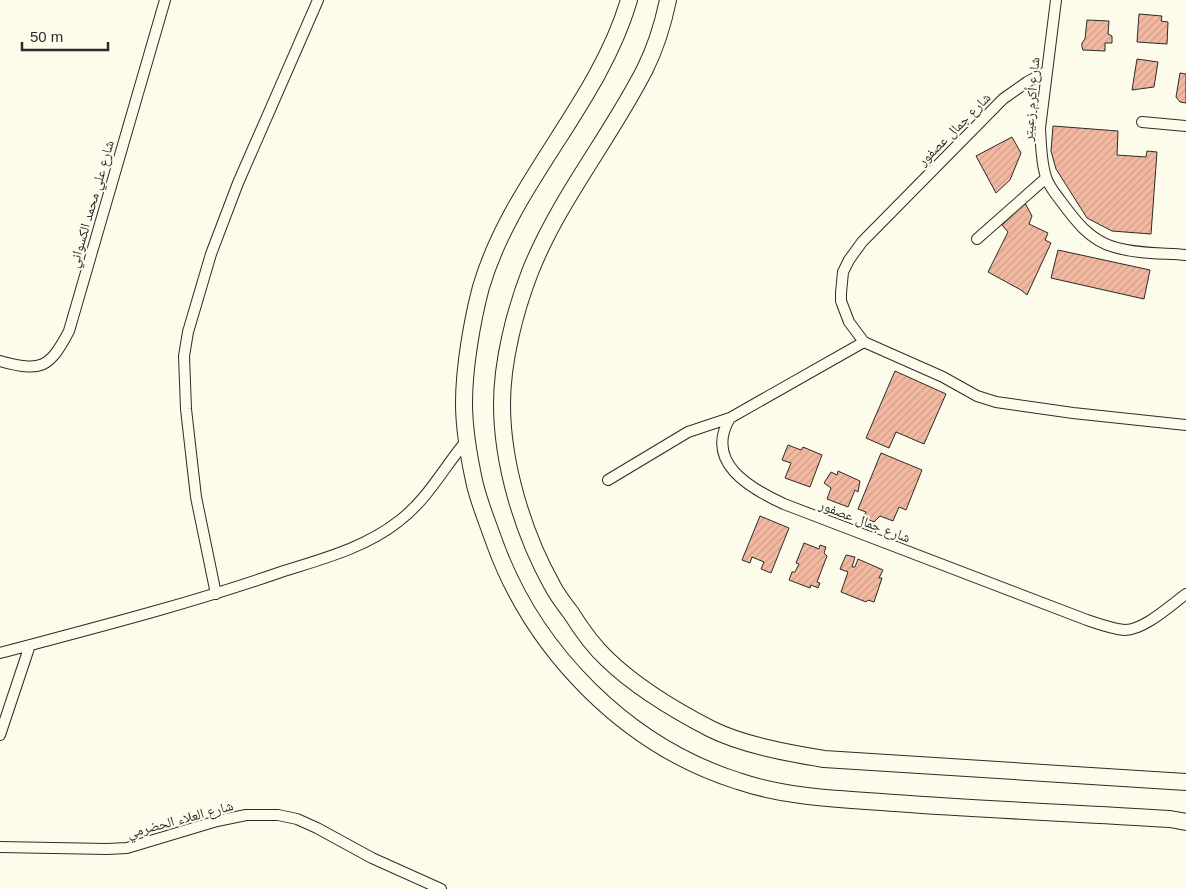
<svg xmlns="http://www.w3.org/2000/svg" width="1186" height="889" font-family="Arial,'Noto Naskh Arabic',sans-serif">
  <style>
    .building { fill: url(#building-hatch); stroke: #2b2b2b }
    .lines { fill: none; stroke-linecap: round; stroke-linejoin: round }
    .street-casing { stroke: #2b2b2b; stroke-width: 12 }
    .primary-casing { stroke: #2b2b2b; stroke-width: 18 }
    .street { stroke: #fdfbea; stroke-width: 10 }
    .primary { stroke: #fdfbea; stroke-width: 16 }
    .labels { text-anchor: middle; stroke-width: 4; stroke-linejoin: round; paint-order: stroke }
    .street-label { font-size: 14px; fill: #2b2b2b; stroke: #fdfbea }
  </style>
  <defs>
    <pattern id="building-hatch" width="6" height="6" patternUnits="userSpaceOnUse" patternTransform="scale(1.25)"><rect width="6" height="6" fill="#f2b8a0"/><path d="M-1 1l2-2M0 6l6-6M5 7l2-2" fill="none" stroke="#d09e8a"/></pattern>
  </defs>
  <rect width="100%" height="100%" fill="#fdfbea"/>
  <!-- building -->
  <path class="building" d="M 1139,14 L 1162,16 L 1161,21 L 1168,22 L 1167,44 L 1137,42 Z
    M 1087,20 L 1109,21 L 1108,34 L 1112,36 L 1112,43 L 1105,43 L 1105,51 L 1083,50 L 1082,47 L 1082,43 L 1085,39 Z
    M 1137,59 L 1158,62 L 1154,87 L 1132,90 Z
    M 1180,73 L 1186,74 L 1186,103 L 1180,102 L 1176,97 Z
    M 1053,126 L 1118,131 L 1117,155 L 1146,157 L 1147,151 L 1157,152 L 1151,234 L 1112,231 L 1087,218 L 1056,169 L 1051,151 Z
    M 1012,137 L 1021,153 L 1010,180 L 996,193 L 976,156 Z
    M 1025,203 L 1032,216 L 1029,224 L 1048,233 L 1045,240 L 1051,243 L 1027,295 L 1021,290 L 988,272 L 1008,232 L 1002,225 Z
    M 1058,250 L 1150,270 L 1144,299 L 1051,278 Z
    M 895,371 L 946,394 L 924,444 L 896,432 L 889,448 L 866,438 Z
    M 788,445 L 801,450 L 803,447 L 822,455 L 810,487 L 785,478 L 791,463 L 782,460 Z
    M 881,453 L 922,470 L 906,510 L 899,507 L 893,521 L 880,516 L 874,522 L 863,517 L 866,512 L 858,509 Z
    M 838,471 L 860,481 L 858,492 L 855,490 L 848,507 L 827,499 L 831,488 L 824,483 L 831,472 L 837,475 Z
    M 760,516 L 789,528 L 771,573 L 761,569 L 764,562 L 752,557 L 750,563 L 742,560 Z
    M 804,543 L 819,549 L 820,545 L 826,547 L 824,553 L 827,556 L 817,582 L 820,583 L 818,588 L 811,585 L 810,588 L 789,580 L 792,572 L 795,572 L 799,564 L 796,563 Z
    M 846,555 L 855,557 L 852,567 L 855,567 L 858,559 L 883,570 L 879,578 L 882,578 L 874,602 L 868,600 L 866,602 L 841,592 L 848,572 L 840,569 Z"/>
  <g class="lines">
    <!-- street casing -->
    <g class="street-casing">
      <path id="street" d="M 1056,0 L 1040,128 C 1041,144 1041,162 1046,177 C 1048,185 1055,193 1060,200 C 1074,219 1089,240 1114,247 C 1137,254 1162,253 1186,255
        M 1046,72 L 1027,82 L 1003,99 L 862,242 L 849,260 L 843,272 L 841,293 L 841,301 L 849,322 L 864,342 L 943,377 L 977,396 L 996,402 L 1073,413 L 1186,425
        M 1142,122 L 1186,126
        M 977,239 L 1046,178
        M 864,342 L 730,418 C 704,462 749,488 784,504 L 1087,620 C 1099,624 1112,629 1125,630 C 1144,630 1171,605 1186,594
        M 0,361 C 41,372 49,369 69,331 L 165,0
        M 608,480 L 688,432 L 730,418
        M 216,594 L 196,497 L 186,409 L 184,356 L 188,332 L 211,254 L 238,183 L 318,0
        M 0,653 C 94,628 189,604 281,572 C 322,559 365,548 399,521 C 428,499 444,467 467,440
        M 0,735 L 30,645
        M 0,847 L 107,849 L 127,848 L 217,821 L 246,815 L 278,815 L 297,819 L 317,828 L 372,858 L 441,889"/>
    </g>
    <!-- primary casing -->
    <g class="primary-casing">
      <path id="primary" d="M 629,0 C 598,105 512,182 481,287 C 472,321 464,368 464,403 C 464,430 469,458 475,485 C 480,505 488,524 495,544 C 535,653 627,746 738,781 C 788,798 842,799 895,803 C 986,810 1078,813 1170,819 L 1186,822
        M 668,0 C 663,24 656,47 645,69 C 610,138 559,199 530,272 C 515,311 502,361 502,404 C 502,464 523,533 552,585 C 557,595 564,604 571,613 C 581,629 593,646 607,659 C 637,688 674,710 711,729 C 743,745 788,753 824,759 L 1186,782"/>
    </g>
    <!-- street -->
    <use href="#street" class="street"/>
    <!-- primary -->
    <use href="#primary" class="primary"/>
  </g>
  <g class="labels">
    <!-- street labels -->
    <g class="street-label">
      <text transform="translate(1031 99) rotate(-85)" y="5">شارع أكرم زعيتر</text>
      <text transform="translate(954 129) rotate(-45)" y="5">شارع جمال عصفور</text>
      <text transform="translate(91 204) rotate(-74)" y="5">شارع علي محمد الكسواني</text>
      <text transform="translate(865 521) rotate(21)" y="5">شارع جمال عصفور</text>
      <text transform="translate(180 819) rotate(-15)" y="5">شارع العلاء الحضرمي</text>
    </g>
  </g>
  <!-- scale -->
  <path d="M22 42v8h86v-8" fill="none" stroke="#2b2b2b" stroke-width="2.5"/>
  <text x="30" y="42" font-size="15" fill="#2b2b2b" stroke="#fdfbea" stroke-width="4" paint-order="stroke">50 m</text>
</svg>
